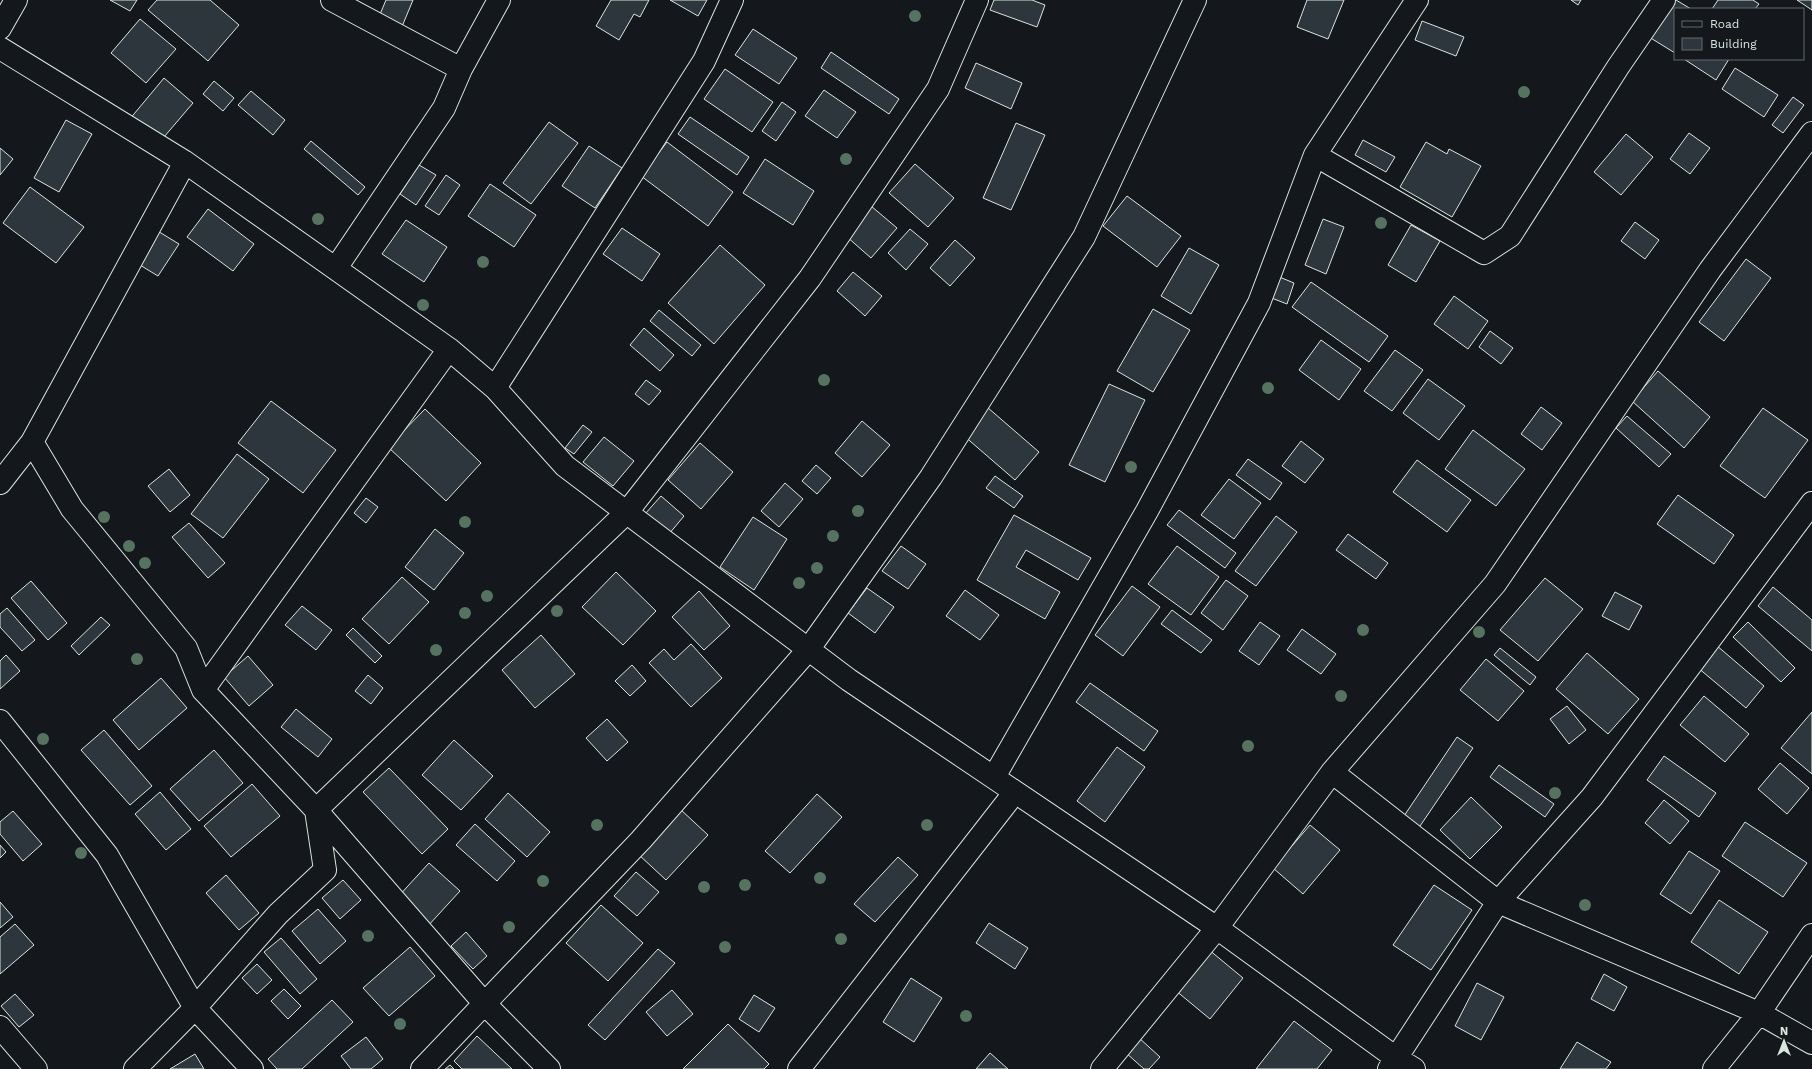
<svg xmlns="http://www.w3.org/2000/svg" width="1812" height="1069" font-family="'Work Sans',sans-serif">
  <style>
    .building { fill: #2c363c; stroke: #d8e6dc }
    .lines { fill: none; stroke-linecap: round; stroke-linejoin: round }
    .minor-casing { stroke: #d8e6dc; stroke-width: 24 }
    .minor { stroke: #14181c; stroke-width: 22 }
    .tree { fill: #55745f }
  </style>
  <rect width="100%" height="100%" fill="#14181c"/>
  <!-- building -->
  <path class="building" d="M 110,0 L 137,0 L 130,11 Z
    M 157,0 L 210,0 L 239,25 L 208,61 L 148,10 Z
    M 386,0 L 413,0 L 401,29 L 378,19 Z
    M 611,0 L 649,0 L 640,17 L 634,14 L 619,40 L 596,26 Z
    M 670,0 L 707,0 L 698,16 Z
    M 994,0 L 1032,0 L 1045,5 L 1037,27 L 990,10 Z
    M 1307,0 L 1344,0 L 1328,39 L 1297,27 Z
    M 1571,0 L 1581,0 L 1578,5 Z
    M 1673,0 L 1676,0 L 1691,9 L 1675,9 L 1675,53 L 1649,37 Z
    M 1718,0 L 1753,0 L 1759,4 L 1755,9 L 1712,9 Z
    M 1797,0 L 1812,0 L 1812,10 Z
    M 140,19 L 176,49 L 146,83 L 111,53 Z
    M 1422,21 L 1464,37 L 1456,56 L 1415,40 Z
    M 753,29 L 797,58 L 779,84 L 735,55 Z
    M 831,52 L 899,99 L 889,114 L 821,68 Z
    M 1684,59 L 1729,59 L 1716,80 Z
    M 976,63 L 1022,83 L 1011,109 L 965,88 Z
    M 1735,68 L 1778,95 L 1764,117 L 1722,89 Z
    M 725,69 L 773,102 L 752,132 L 704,99 Z
    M 164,78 L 193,103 L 158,144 L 129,120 Z
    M 214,81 L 234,98 L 223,111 L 203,94 Z
    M 824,90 L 856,112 L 837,138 L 805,116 Z
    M 251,91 L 285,120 L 273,135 L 238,105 Z
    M 1793,97 L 1804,105 L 1783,133 L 1772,125 Z
    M 782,102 L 796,112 L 776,141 L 762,131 Z
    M 690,117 L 749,157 L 737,175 L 678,134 Z
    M 66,120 L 92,134 L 59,192 L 34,178 Z
    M 549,122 L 578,143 L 531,204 L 503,183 Z
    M 1016,123 L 1045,135 L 1011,210 L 983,198 Z
    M 1689,133 L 1710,148 L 1690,174 L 1670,159 Z
    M 1626,134 L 1653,157 L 1621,195 L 1594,172 Z
    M 1363,140 L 1395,157 L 1386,172 L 1355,155 Z
    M 311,141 L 365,187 L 358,195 L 304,149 Z
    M 667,142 L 733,192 L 708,226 L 641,176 Z
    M 1426,142 L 1447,154 L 1449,149 L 1481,166 L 1452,217 L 1400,187 Z
    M 589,146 L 622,168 L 595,208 L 562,186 Z
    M 0,148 L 13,159 L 0,175 Z
    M 765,159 L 814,191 L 793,225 L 743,193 Z
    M 915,164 L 954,198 L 928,227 L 889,193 Z
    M 419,165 L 436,175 L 416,205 L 400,194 Z
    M 446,175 L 460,185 L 439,215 L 425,206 Z
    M 490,184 L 536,215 L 514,247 L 468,216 Z
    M 30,187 L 84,227 L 56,263 L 3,223 Z
    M 1127,196 L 1181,236 L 1157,267 L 1103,226 Z
    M 871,206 L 897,228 L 871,258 L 846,236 Z
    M 208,209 L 254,244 L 233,271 L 187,237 Z
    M 1323,219 L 1344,227 L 1326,274 L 1305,265 Z
    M 406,220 L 447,247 L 424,282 L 382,254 Z
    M 1635,222 L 1659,240 L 1645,259 L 1621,241 Z
    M 1411,225 L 1440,241 L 1416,282 L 1388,265 Z
    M 622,228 L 660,254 L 642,281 L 603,254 Z
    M 910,229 L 928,244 L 906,270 L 888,253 Z
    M 156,230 L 179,244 L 158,276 L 135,262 Z
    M 955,240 L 975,258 L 950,286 L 930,268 Z
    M 720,245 L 765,285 L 714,344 L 668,303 Z
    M 1189,248 L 1219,265 L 1191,314 L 1161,296 Z
    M 1746,259 L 1771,278 L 1724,341 L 1699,322 Z
    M 853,272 L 882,296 L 865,316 L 837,291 Z
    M 1277,276 L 1294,283 L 1287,304 L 1269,297 Z
    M 1311,282 L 1388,336 L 1369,362 L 1292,307 Z
    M 1454,296 L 1488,321 L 1468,349 L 1434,324 Z
    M 1153,309 L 1190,330 L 1153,392 L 1117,371 Z
    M 659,310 L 701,345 L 692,356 L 650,321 Z
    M 644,328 L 674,355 L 660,371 L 630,345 Z
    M 1490,331 L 1513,348 L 1501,364 L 1479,347 Z
    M 1321,340 L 1361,369 L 1339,400 L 1299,370 Z
    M 1395,350 L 1423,370 L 1392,411 L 1364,391 Z
    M 1658,371 L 1710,417 L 1684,448 L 1632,401 Z
    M 1428,379 L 1465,406 L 1439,440 L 1403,413 Z
    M 646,380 L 661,391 L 649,405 L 635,394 Z
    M 1109,384 L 1145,400 L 1105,482 L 1069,465 Z
    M 271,401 L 336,450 L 303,493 L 238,443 Z
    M 987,407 L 1039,452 L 1015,480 L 963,435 Z
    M 1541,407 L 1562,423 L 1542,450 L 1521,434 Z
    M 1763,408 L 1808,440 L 1765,498 L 1720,466 Z
    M 425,409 L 481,463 L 446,501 L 388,447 Z
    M 1627,416 L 1671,454 L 1659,467 L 1616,428 Z
    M 862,421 L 890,445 L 862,477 L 835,453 Z
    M 583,425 L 592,432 L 574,454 L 565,448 Z
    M 1473,430 L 1525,469 L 1496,506 L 1445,469 Z
    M 604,437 L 634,461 L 613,486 L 583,462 Z
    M 1301,441 L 1324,459 L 1305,483 L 1282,466 Z
    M 700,443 L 733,472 L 701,509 L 668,480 Z
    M 237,454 L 269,479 L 223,538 L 191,514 Z
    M 1248,459 L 1282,483 L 1270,500 L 1236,475 Z
    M 1417,460 L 1471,500 L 1447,532 L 1393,492 Z
    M 816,465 L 831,478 L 817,494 L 802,481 Z
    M 169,469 L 190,495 L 170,512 L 148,486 Z
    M 995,476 L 1023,496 L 1014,508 L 986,488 Z
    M 1229,479 L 1261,503 L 1234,539 L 1201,515 Z
    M 785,483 L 803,499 L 779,527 L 761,511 Z
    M 1678,495 L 1734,535 L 1714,564 L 1657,524 Z
    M 661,496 L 684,516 L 669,534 L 645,514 Z
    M 366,498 L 378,507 L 366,523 L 354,513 Z
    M 1179,510 L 1236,553 L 1225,568 L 1167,525 Z
    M 1014,515 L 1091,558 L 1078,580 L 1026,550 L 1016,567 L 1060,592 L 1045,619 L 977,580 Z
    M 1276,516 L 1297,532 L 1256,586 L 1235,571 Z
    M 753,517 L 787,539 L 754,590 L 720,567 Z
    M 189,523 L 225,563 L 208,578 L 172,537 Z
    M 435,529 L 464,553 L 434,590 L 405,567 Z
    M 1348,534 L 1388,563 L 1376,579 L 1336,550 Z
    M 901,546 L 926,564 L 908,589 L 882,571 Z
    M 1177,546 L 1219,577 L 1191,615 L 1148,584 Z
    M 616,572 L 656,611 L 623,645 L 582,607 Z
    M 402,577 L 429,602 L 389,644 L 362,619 Z
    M 1545,578 L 1583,609 L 1538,661 L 1500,630 Z
    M 1226,580 L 1248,596 L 1223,630 L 1201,613 Z
    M 31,581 L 67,623 L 48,640 L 11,598 Z
    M 1132,586 L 1160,607 L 1123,656 L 1095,635 Z
    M 1773,587 L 1812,620 L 1812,651 L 1758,606 Z
    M 867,588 L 894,607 L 875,633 L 848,613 Z
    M 965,590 L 999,615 L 980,640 L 946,616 Z
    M 699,591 L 730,626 L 704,650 L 672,617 Z
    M 1615,592 L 1642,606 L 1629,630 L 1602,616 Z
    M 302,606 L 332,630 L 316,650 L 285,625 Z
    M 7,608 L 35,640 L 22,651 L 0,627 L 0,614 Z
    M 1172,610 L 1212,640 L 1201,653 L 1161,624 Z
    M 101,617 L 110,625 L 79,655 L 71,646 Z
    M 1260,622 L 1280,636 L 1259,665 L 1239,651 Z
    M 1748,622 L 1795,668 L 1781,682 L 1733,637 Z
    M 353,628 L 382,656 L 375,663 L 346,635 Z
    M 1302,629 L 1336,654 L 1321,674 L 1287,650 Z
    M 541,635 L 575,674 L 535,708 L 502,670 Z
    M 691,644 L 722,678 L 691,707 L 649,663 L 664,649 L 674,660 Z
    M 1716,645 L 1764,686 L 1746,708 L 1697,667 Z
    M 1500,648 L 1536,677 L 1530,685 L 1494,655 Z
    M 1587,653 L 1639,699 L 1608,734 L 1556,689 Z
    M 6,655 L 20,671 L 0,689 L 0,661 Z
    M 248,656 L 273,685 L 249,706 L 224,677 Z
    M 1486,659 L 1524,691 L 1498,721 L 1460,690 Z
    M 632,665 L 646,681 L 630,696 L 615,681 Z
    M 368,675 L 383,688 L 371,704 L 355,691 Z
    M 161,678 L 187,708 L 139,750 L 113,720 Z
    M 1090,683 L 1158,731 L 1144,751 L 1076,702 Z
    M 1704,696 L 1749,734 L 1725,762 L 1680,725 Z
    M 1567,706 L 1586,730 L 1569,744 L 1550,719 Z
    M 296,709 L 332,739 L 318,757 L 281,727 Z
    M 1812,712 L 1812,774 L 1781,748 Z
    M 607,719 L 628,742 L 607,761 L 586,738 Z
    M 104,730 L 152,786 L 130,805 L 81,750 Z
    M 1457,737 L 1473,748 L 1418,829 L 1402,819 Z
    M 454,740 L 493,776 L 461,810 L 422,775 Z
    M 1117,747 L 1145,767 L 1105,822 L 1077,801 Z
    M 214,750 L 243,783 L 199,821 L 170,789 Z
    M 1664,756 L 1716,793 L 1699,817 L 1647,780 Z
    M 1780,763 L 1809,788 L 1787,814 L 1758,789 Z
    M 1499,765 L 1554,804 L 1545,817 L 1490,777 Z
    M 389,768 L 448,829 L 422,854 L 363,792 Z
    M 252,784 L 280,816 L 231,857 L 204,826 Z
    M 160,792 L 191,829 L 166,850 L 135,814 Z
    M 508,793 L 550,832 L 527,857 L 485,819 Z
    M 817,794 L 842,817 L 790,873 L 765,851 Z
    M 1471,797 L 1502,827 L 1470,859 L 1440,830 Z
    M 1664,800 L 1689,821 L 1670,844 L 1645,823 Z
    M 680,809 L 708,835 L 666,880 L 638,854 Z
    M 13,811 L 42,844 L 23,861 L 0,834 L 0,822 Z
    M 1745,822 L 1807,863 L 1783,897 L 1722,856 Z
    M 475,824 L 515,861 L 497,881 L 456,845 Z
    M 1310,825 L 1340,850 L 1303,894 L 1273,868 Z
    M 0,845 L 6,852 L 0,858 Z
    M 1689,851 L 1720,871 L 1691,914 L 1660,894 Z
    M 898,857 L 918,875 L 875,922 L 854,904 Z
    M 429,863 L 460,891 L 427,927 L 396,899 Z
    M 636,872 L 659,892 L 637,916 L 614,896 Z
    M 226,875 L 259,913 L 239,930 L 206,893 Z
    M 343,880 L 361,900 L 340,919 L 322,898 Z
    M 1434,885 L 1472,910 L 1431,970 L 1393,945 Z
    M 1719,900 L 1768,932 L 1739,974 L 1691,942 Z
    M 0,902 L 13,917 L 0,928 Z
    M 601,905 L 643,943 L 608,981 L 566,943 Z
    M 318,909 L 346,941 L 320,964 L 292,931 Z
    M 989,923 L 1028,948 L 1015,969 L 976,943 Z
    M 15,924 L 34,945 L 0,974 L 0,937 Z
    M 466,932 L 487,956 L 473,969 L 451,946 Z
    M 281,938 L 317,979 L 300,994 L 264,952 Z
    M 410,947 L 435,976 L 389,1016 L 363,988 Z
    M 658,949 L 675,963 L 605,1040 L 588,1025 Z
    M 1208,949 L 1243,978 L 1210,1019 L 1175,990 Z
    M 257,964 L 272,980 L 257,994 L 242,978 Z
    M 1604,974 L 1627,987 L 1614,1011 L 1591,999 Z
    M 911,978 L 942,998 L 914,1042 L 883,1022 Z
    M 1477,983 L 1504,997 L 1481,1040 L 1455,1026 Z
    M 284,989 L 301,1006 L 288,1019 L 271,1001 Z
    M 672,990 L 693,1014 L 667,1036 L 646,1012 Z
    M 15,994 L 34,1015 L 19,1027 L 1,1006 Z
    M 754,995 L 775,1008 L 759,1032 L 739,1019 Z
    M 332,1000 L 353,1022 L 302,1069 L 277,1069 L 268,1059 Z
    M 1294,1021 L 1332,1050 L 1317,1069 L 1256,1069 Z
    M 728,1024 L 769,1064 L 764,1069 L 683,1069 Z
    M 477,1036 L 512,1069 L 462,1069 L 454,1061 Z
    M 366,1037 L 383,1059 L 371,1069 L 351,1069 L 341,1056 Z
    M 1138,1037 L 1160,1057 L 1149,1069 L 1144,1069 L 1125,1052 Z
    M 1577,1042 L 1611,1062 L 1606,1069 L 1560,1069 Z
    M 990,1053 L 1008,1069 L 976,1069 Z
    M 195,1054 L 204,1069 L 170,1069 Z
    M 450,1065 L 454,1069 L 445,1069 Z"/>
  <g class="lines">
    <!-- minor casing -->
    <g class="minor-casing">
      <path id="minor" d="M 332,0 L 461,69
        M 0,28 L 16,0
        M 0,48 L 185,162 L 449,349 L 495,388 L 565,466 L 849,680 L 1217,928 L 1396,1058 L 1414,1069
        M 1315,155 L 1484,253 L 1510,236 L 1618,67 L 1664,0
        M 336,268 L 444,108 L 461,69 L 499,0
        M 495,388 L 704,61 L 732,0
        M 32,442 L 72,509 L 186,648 L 203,690 L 316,810 L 484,1003 L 549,1069
        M 0,483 L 32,442 L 185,162
        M 203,690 L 449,349
        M 0,721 L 107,855 L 195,1008 L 252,1069
        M 1332,772 L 1498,902 L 1759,1013 L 1812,1043
        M 994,777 L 1147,511 L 1259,303 L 1315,155 L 1417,0
        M 0,1027 L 36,1069
        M 135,1069 L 195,1008 L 278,914 L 325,870 L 316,810 L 627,512 L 810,278 L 938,89 L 977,0
        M 422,1069 L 641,840 L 808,650 L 931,477 L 1084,237 L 1195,0
        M 799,1069 L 1015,792
        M 1102,1069 L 1217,928 L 1332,772 L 1495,584 L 1710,270 L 1812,133
        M 1389,1069 L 1498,902 L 1592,797 L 1812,503
        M 1714,1069 L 1759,1013 L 1812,935"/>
    </g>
    <!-- minor -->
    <use href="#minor" class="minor"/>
  </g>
  <!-- trees -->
  <g class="tree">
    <circle cx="915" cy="16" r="6"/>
    <circle cx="1524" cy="92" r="6"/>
    <circle cx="846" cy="159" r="6"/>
    <circle cx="318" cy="219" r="6"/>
    <circle cx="1381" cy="223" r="6"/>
    <circle cx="483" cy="262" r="6"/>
    <circle cx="423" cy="305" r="6"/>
    <circle cx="824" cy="380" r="6"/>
    <circle cx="1268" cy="388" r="6"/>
    <circle cx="1131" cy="467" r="6"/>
    <circle cx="858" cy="511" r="6"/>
    <circle cx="104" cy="517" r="6"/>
    <circle cx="465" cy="522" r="6"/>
    <circle cx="833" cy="536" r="6"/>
    <circle cx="129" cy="546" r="6"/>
    <circle cx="145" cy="563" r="6"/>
    <circle cx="817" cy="568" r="6"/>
    <circle cx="799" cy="583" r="6"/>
    <circle cx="487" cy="596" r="6"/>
    <circle cx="557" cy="611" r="6"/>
    <circle cx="465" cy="613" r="6"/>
    <circle cx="1363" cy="630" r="6"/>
    <circle cx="1479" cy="632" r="6"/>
    <circle cx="436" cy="650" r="6"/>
    <circle cx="137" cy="659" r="6"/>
    <circle cx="1341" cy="696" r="6"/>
    <circle cx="43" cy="739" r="6"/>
    <circle cx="1248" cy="746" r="6"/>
    <circle cx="1555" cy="793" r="6"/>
    <circle cx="597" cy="825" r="6"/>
    <circle cx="927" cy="825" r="6"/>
    <circle cx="81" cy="853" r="6"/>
    <circle cx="820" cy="878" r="6"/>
    <circle cx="543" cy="881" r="6"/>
    <circle cx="745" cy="885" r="6"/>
    <circle cx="704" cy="887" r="6"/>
    <circle cx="1585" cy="905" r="6"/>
    <circle cx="509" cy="927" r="6"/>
    <circle cx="368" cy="936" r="6"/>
    <circle cx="841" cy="939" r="6"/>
    <circle cx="725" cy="947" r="6"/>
    <circle cx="966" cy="1016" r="6"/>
    <circle cx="400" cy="1024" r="6"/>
  </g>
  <!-- legend -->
  <rect x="1674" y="8" width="130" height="52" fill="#14181c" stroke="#626a69"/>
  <rect x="1682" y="21" width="20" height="6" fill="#14181c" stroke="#626a69"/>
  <text x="1710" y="28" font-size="12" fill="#d8e6dc">Road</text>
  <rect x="1682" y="38" width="20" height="12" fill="#2c363c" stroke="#626a69"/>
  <text x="1710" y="48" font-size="12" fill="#d8e6dc">Building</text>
  <!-- north arrow -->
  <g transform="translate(1784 1041)" stroke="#14181c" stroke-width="3" paint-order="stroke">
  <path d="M0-3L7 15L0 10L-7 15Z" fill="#d8e6dc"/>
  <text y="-6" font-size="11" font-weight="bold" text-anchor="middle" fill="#d8e6dc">N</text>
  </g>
</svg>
